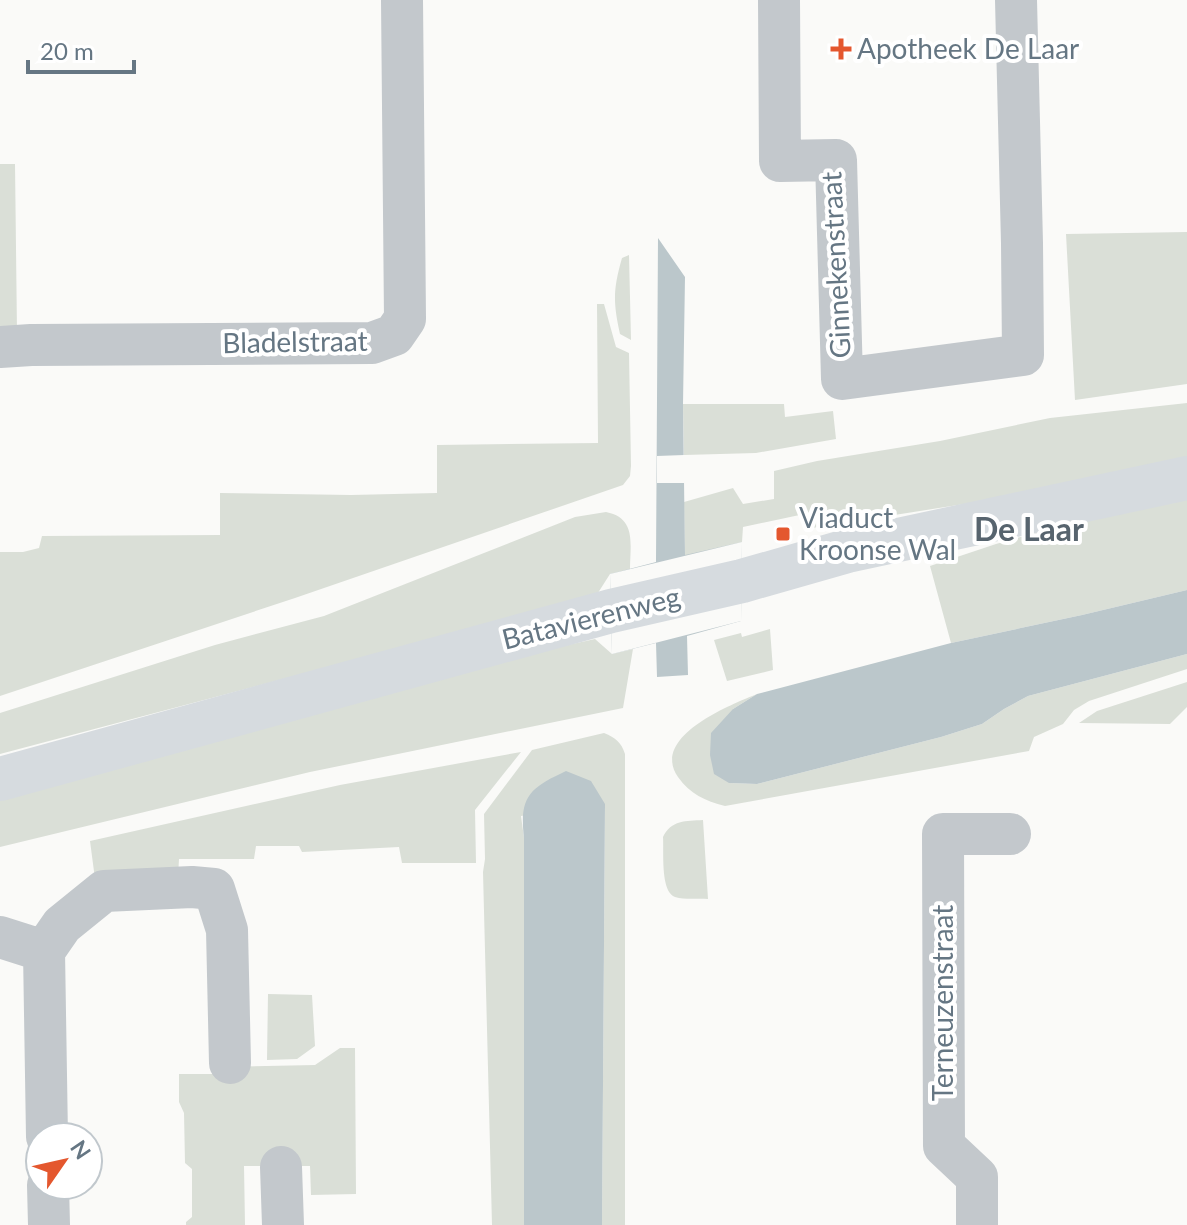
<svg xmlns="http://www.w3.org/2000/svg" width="1187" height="1225" font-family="Lato,sans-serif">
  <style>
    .green { fill: #dadfd7 }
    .water { fill: #bbc7cb }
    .pier { fill: #fafaf8 }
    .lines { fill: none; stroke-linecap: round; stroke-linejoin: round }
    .street { stroke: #c3c8cc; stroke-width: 42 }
    .secondary { stroke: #d6dbdf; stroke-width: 44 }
    .poi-dot { fill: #e4572e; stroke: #fff; stroke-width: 3 }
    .labels { text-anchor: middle; stroke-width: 8; stroke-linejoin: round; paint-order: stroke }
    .poi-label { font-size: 28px; fill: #657683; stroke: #fff; text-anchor: start }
    .street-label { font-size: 28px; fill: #657683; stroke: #fff }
    .quarter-label { font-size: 32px; font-weight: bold; fill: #57646e; stroke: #fff }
  </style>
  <rect width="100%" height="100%" fill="#fafaf8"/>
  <!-- green -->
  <path class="green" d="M 0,164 L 15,164 L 17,332 L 0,337 Z
    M 1187,232 L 1187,384 L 1075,400 L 1066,234 Z
    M 629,255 L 631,340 L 620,334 C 613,302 613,290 622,258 Z
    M 597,304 L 604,304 L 616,347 L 629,353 L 631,466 L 630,476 L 623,485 L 295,598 L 0,696 L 0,552 L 23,552 L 39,548 L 42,536 L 220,535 L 220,493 L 351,495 L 437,493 L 437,445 L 598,443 Z
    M 1187,403 L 1187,462 L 996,499 L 812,528 L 809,513 L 743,527 L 742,542 L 685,556 L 684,502 L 733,488 L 743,504 L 774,499 L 774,471 L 817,461 L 940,441 L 1050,418 Z
    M 683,404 L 784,404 L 785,417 L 833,411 L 836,439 L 756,453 L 684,455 Z
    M 1187,499 L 1187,590 L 1082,615 L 951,643 L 930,566 L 996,544 L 1056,527 Z
    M 606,512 C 637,518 630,545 630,569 L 610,574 L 596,596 L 0,754 L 0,713 L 215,645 L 324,616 L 575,517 Z
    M 770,629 L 773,670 L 727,681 L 714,640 L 741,633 L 742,637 Z
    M 595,639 L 612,654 L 633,649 L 623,708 L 310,772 L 0,847 L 0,797 L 509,658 Z
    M 1187,654 L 1187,669 L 1089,701 L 1074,710 L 1063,724 L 1034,737 L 1029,751 L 725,806 C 705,801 690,794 678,777 C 650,737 730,705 757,694 L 733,709 L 729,783 L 757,784 L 941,737 L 982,724 L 1004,709 L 1028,696 Z
    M 1187,682 L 1187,707 L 1170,724 L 1079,723 L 1097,711 Z
    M 604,733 C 616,738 621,742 625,754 L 625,1225 L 602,1225 L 605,804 L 521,816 L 524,838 L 524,1225 L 492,1225 L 483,872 L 485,859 L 484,814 L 532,750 Z
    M 521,752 L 475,810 L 476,863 L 402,863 L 399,847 L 302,852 L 299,846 L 256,846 L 254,859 L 179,859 L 178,877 L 95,879 L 90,841 L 340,785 Z
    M 703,820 L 708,899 C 698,898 685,900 675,897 C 660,892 664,851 663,837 C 671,820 686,821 703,820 Z
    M 268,994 L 312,995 L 315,1046 L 297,1059 L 267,1060 Z
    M 340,1048 L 355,1048 L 356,1194 L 311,1195 L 310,1166 L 244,1166 L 245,1225 L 186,1225 L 186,1222 L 192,1217 L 192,1169 L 185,1163 L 184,1113 L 179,1102 L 179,1074 L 214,1074 L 221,1067 L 315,1065 Z"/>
  <!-- water -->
  <path class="water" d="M 658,238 L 685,277 L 683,404 L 685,555 L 742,542 L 741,621 L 687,636 L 688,675 L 657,677 L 656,643 L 612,654 L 610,574 L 656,562 Z
    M 1187,590 L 1187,654 L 1028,696 L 1004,709 L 982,724 L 941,737 L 757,784 L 729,783 L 714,774 L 710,755 L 711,733 L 733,709 L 757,694 L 951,643 L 1082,615 Z
    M 566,771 L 591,781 L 605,804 L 602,1225 L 524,1225 L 524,838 C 519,796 530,788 566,771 Z"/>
  <!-- pier -->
  <path class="pier" d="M 684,455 L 684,483 L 657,483 L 657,456 Z
    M 742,542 L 741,621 L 612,654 L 610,574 Z"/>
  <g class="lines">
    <!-- street -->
    <path class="street" d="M 779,0 L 780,161 L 836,160 L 842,379 L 1023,355 L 1022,243 L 1016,0
      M 0,347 L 31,345 L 372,343 L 394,335 L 405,319 L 402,0
      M 0,937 L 44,951 L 47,1137
      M 44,951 L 62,925 L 104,891 L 192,887 L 214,889 L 227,930 L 230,1063
      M 281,1167 L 283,1225
      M 48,1185 L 49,1225
      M 977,1225 L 977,1177 L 944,1146 L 943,834 L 1010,834"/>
    <!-- secondary -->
    <path class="secondary" d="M 0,779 L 611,611 L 742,581 L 847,551 L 1187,478"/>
  </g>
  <!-- markers -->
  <g class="poi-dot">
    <path d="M837 37h8v8h8v8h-8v8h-8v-8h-8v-8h8z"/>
    <rect x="775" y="526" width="16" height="16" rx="4"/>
  </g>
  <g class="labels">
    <!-- poi labels -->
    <g class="poi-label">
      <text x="857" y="59">Apotheek De Laar</text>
      <text x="799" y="528">Viaduct<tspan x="799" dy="32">Kroonse Wal</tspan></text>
    </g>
    <!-- street labels -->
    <g class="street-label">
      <text transform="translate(836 265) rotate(-93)" y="10">Ginnekenstraat</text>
      <text transform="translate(295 342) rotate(-1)" y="10">Bladelstraat</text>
      <text transform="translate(591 618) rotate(-14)" y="10">Batavierenweg</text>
      <text transform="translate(943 1003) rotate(-90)" y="10">Terneuzenstraat</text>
    </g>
    <!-- quarter labels -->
    <g class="quarter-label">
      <text x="1029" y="541">De Laar</text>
    </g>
  </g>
  <!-- north arrow -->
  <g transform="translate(64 1161) rotate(56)"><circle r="38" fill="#ffffff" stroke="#c1c8cd" stroke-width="2"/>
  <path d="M0-6L14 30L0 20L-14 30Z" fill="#e4572e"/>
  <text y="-12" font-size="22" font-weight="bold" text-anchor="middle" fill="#657683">N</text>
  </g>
  <!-- scale -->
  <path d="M28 60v12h106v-12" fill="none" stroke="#657683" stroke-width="4"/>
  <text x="40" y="60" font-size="24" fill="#657683" stroke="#ffffff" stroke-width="6" paint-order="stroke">20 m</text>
</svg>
